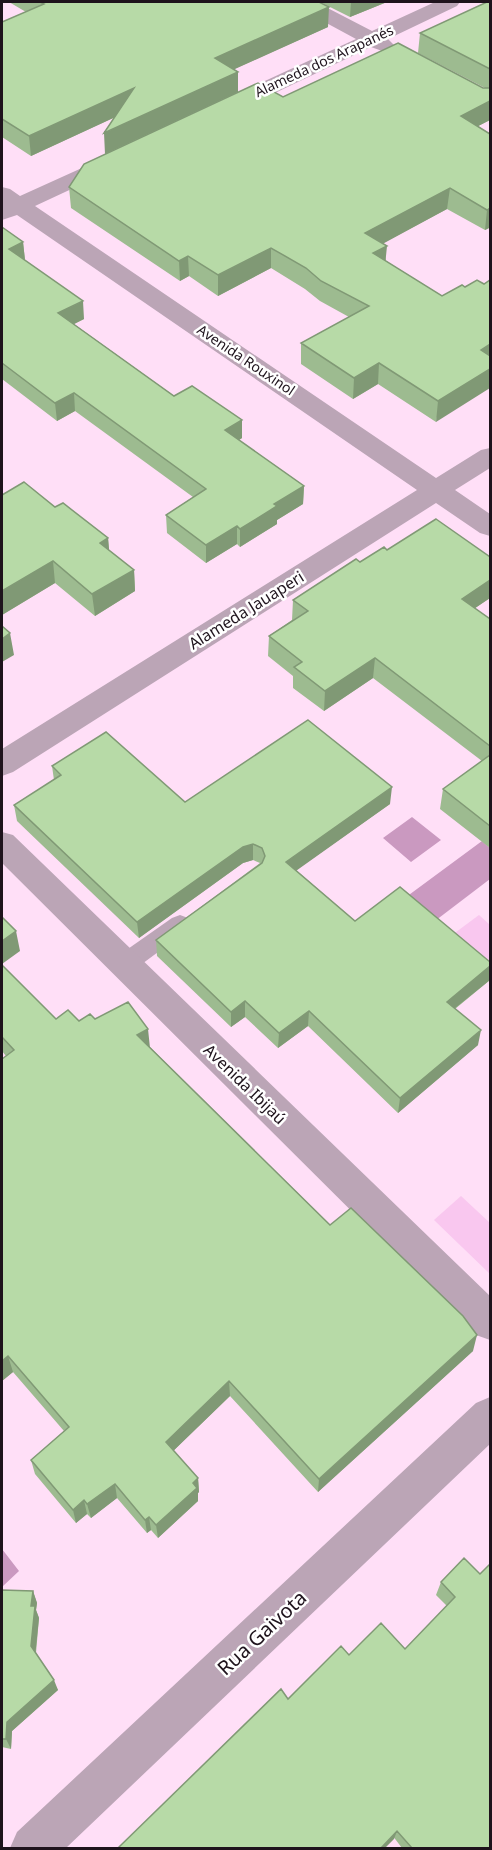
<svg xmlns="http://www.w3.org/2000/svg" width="492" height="1850" font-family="'Noto Sans',sans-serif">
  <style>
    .green { fill: #f9c7ef }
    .water { fill: #ca99c0 }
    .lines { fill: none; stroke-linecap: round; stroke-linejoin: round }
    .lane { fill: #bba5b6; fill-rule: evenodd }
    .street { fill: #bba5b6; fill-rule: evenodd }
    .wall { fill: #9dbb90 }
    .shaded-wall { fill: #809975 }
    .building { fill: #b7daa7; stroke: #809975; stroke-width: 1.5 }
    .labels { text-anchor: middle; stroke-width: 5; stroke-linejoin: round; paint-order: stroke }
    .far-street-label { font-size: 14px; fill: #1e131c; stroke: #fff }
    .street-label { font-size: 16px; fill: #1e131c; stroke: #fff }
    .near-street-label { font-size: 20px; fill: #1e131c; stroke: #fff }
  </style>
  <rect width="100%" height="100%" fill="#ffdff7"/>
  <!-- green -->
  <path class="green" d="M 479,915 L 490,925 L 490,980 L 444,941 Z
    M 461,1196 L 490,1223 L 490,1274 L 434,1220 Z"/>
  <!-- water -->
  <path class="water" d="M 412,817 L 441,840 L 411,862 L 383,838 Z
    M 482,841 L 490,848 L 490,879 L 427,927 L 398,903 Z
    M 2,1549 L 19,1571 L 2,1587 Z"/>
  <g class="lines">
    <!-- lane -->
    <path class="lane" d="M 180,915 L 188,918 L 191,924 L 188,930 L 131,972 L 123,974 L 115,972 L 112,965 L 115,958 L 172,918 Z"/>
    <!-- street -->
    <path class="street" d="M 292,2 L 316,2 L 372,31 L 435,2 L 460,2 L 457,6 L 388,39 L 395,46 L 392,50 L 385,52 L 371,47 L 235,112 L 227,113 L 219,112 L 216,107 L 219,102 L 356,39 L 295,6 Z
      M 115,153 L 123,155 L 126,160 L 123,165 L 35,206 L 436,478 L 481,450 L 490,448 L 490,468 L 455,490 L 490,514 L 490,536 L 480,533 L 436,503 L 13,772 L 2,776 L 2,749 L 417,490 L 17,215 L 2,220 L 2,187 L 10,189 L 20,196 Z
      M 2,832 L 13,835 L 490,1296 L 490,1340 L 476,1335 L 2,863 Z
      M 490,1397 L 490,1444 L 66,1848 L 10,1848 L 17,1832 L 476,1403 Z"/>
  </g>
  <!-- wall -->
  <path class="wall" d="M 9,2 L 319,2 L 328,27 L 234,69 L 238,72 L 238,92 L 105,154 L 115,117 L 31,156 L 2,137 L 2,22 L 26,12 Z
    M 320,2 L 387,2 L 350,17 Z
    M 490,2 L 490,120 L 478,126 L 490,134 L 490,229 L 489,228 L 485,230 L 447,209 L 383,243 L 386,261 L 442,296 L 462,285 L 436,422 L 378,384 L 353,399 L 301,364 L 301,343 L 349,317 L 320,301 L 305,289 L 271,268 L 218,296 L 189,276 L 180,281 L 71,208 L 69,187 L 283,97 L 485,88 L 418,53 L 420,33 Z
    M 2,227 L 23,242 L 25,260 L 84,319 L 74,324 L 174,396 L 242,438 L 239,440 L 304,486 L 303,504 L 277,520 L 277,524 L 240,547 L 237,544 L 206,563 L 167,533 L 166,515 L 193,497 L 75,411 L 57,421 L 2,379 Z
    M 55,507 L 108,538 L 109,550 L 134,570 L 135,591 L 95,616 L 55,583 L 2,615 Z
    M 387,550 L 490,557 L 490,598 L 475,608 L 490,619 L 490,848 L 440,809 L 443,789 L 482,761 L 373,678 L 324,711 L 293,688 L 293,676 L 268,656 L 269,636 L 292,620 L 293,600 L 360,562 Z
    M 52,766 L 185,802 L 390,804 L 296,870 L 355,921 L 490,962 L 490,980 L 455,1009 L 478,1045 L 398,1113 L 308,1026 L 278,1048 L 245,1017 L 231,1027 L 157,956 L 156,940 L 260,863 L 253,860 L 243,863 L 139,938 L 17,821 L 14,805 L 54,780 Z
    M 2,965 L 56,1019 L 79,1021 L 95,1019 L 150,1047 L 330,1225 L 473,1351 L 318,1492 L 230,1396 L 173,1451 L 198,1478 L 199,1492 L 198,1493 L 198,1501 L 158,1538 L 151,1530 L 147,1533 L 117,1498 L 91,1518 L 87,1514 L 76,1523 L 35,1474 L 31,1460 L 64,1431 L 13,1372 L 2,1381 L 6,1056 L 2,1051 Z
    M 464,1558 L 490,1848 L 402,1848 L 288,1699 L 349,1655 L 405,1649 L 447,1606 L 436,1595 L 441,1582 Z
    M 2,1590 L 33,1591 L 37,1603 L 36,1610 L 39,1618 L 36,1653 L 58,1690 L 12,1731 L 11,1749 L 2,1747 Z"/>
  <!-- shaded-wall -->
  <path class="shaded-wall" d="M 351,2 L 387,2 L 350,17 Z
    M 329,7 L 328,27 L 215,78 L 215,58 Z
    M 238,72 L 238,92 L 105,154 L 104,133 Z
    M 134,88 L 135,108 L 31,156 L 29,136 Z
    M 490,101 L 490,120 L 459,136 L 461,116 Z
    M 450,188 L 447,209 L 364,254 L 365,233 Z
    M 490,208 L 489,228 L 485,230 L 487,210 Z
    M 23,242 L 25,260 L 9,249 Z
    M 387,246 L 385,266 L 373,253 Z
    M 271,248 L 271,268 L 218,296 L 218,275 Z
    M 188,256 L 189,276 L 180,281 L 179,261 Z
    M 83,301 L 84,319 L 60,331 L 58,313 Z
    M 490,344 L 490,363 L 481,350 Z
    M 379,363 L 378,384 L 353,399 L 354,378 Z
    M 490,369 L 490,388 L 436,422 L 438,401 Z
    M 74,393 L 75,411 L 57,421 L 55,403 Z
    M 242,420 L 242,438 L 226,448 L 225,430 Z
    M 304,486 L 303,504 L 277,520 L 277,524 L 240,547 L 240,529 L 274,504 Z
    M 237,526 L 237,544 L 206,563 L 206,545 Z
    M 108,538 L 110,560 L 100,543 Z
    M 53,561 L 55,583 L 2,615 L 2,591 Z
    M 134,570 L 135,591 L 95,616 L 92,594 Z
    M 490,580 L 490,598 L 459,619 L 462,599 Z
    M 10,633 L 14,655 L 2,662 L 2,639 Z
    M 375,658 L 373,678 L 324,711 L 325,691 Z
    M 392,787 L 390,804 L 286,878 L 286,862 Z
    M 253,844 L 253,860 L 243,863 L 139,938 L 137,922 L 243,847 Z
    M 16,931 L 20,951 L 2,964 L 2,941 Z
    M 490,966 L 490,980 L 444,1017 L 447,1002 Z
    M 245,1001 L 245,1017 L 231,1027 L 231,1012 Z
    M 309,1011 L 308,1026 L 278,1048 L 279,1033 Z
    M 148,1029 L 150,1048 L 137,1035 Z
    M 481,1030 L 478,1045 L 398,1113 L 400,1098 Z
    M 477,1335 L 473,1351 L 318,1492 L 319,1479 Z
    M 8,1356 L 13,1372 L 2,1381 L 2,1361 Z
    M 229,1381 L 230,1396 L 167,1457 L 166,1442 Z
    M 198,1478 L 199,1492 L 198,1493 L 198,1501 L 158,1538 L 156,1525 Z
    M 115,1484 L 117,1498 L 91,1518 L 87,1504 Z
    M 84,1500 L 87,1514 L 76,1523 L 73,1510 Z
    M 149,1517 L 151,1530 L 147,1533 L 145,1520 Z
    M 33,1591 L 37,1603 L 36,1610 L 39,1618 L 35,1657 L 31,1646 L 31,1606 Z
    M 54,1680 L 58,1690 L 12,1731 L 11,1749 L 6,1739 L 7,1722 Z
    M 397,1831 L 394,1839 L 385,1848 L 381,1848 Z"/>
  <!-- building -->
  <path class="building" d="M 40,2 L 319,2 L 329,7 L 215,58 L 238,72 L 104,133 L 134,88 L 29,136 L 2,119 L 2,22 L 44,4 Z
    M 487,2 L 490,2 L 490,69 L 420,33 Z
    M 398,43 L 483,88 L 490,88 L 490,101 L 461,116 L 490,134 L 490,208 L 487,210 L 450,188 L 365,233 L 387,246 L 373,253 L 442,296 L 462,285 L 465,287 L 477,280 L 484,284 L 490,280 L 490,344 L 481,350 L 490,356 L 490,369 L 438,401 L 379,363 L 354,378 L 301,343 L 369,306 L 321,281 L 306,268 L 271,248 L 218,275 L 188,256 L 179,261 L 69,187 L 84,164 L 258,83 L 283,97 Z
    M 2,227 L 23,242 L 9,249 L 83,301 L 58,313 L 174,396 L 192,386 L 242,420 L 225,430 L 304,486 L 274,504 L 277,506 L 240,529 L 237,526 L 206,545 L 166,515 L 206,489 L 74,393 L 55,403 L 2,363 Z
    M 24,482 L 55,507 L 63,503 L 108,538 L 100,543 L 134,570 L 92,594 L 53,561 L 2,591 L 2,495 Z
    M 436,519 L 490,557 L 490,580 L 462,599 L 490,619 L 490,746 L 375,658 L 325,691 L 294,667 L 302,662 L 269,636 L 308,611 L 293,600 L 356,559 L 360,562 L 384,547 L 387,550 Z
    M 2,626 L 10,633 L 2,639 Z
    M 308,720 L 392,787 L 286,862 L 355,921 L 400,887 L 490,962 L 490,966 L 447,1002 L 481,1030 L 400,1098 L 309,1011 L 279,1033 L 245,1001 L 231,1012 L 156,940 L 262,863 L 265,856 L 262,848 L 253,844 L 243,847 L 137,922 L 14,805 L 61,775 L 52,766 L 106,732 L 185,802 Z
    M 490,755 L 490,826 L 443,789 Z
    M 2,917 L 16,931 L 2,941 Z
    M 2,965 L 56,1019 L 68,1010 L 79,1021 L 90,1014 L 95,1019 L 128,1002 L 148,1029 L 137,1035 L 330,1225 L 351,1208 L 463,1316 L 477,1335 L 319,1479 L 229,1381 L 166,1442 L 198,1478 L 193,1483 L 197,1488 L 156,1525 L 149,1517 L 145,1520 L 115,1484 L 87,1504 L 84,1500 L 73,1510 L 31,1460 L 69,1427 L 8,1356 L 2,1361 L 2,1059 L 14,1050 L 2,1037 Z
    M 464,1558 L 480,1574 L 490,1564 L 490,1848 L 412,1848 L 397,1831 L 381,1848 L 118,1848 L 281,1689 L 288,1699 L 341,1646 L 349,1655 L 381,1623 L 405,1649 L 455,1597 L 441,1582 Z
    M 2,1590 L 33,1591 L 31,1606 L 35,1606 L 31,1646 L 54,1680 L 7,1722 L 6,1739 L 2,1739 Z"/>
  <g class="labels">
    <!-- far-street labels -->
    <g class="far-street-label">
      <text transform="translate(324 61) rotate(-25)" y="5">Alameda dos Arapanés</text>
      <text transform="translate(246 360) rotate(34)" y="5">Avenida Rouxinol</text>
    </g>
    <!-- street labels -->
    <g class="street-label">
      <text transform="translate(246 610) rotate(-32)" y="6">Alameda Jauaperi</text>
      <text transform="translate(245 1084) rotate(44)" y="6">Avenida Ibijaú</text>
    </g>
    <!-- near-street labels -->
    <g class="near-street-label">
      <text transform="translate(262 1633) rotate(-43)" y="7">Rua Gaivota</text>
    </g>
  </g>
  <!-- border -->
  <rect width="492" height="1850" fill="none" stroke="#1e131c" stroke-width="6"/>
</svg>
